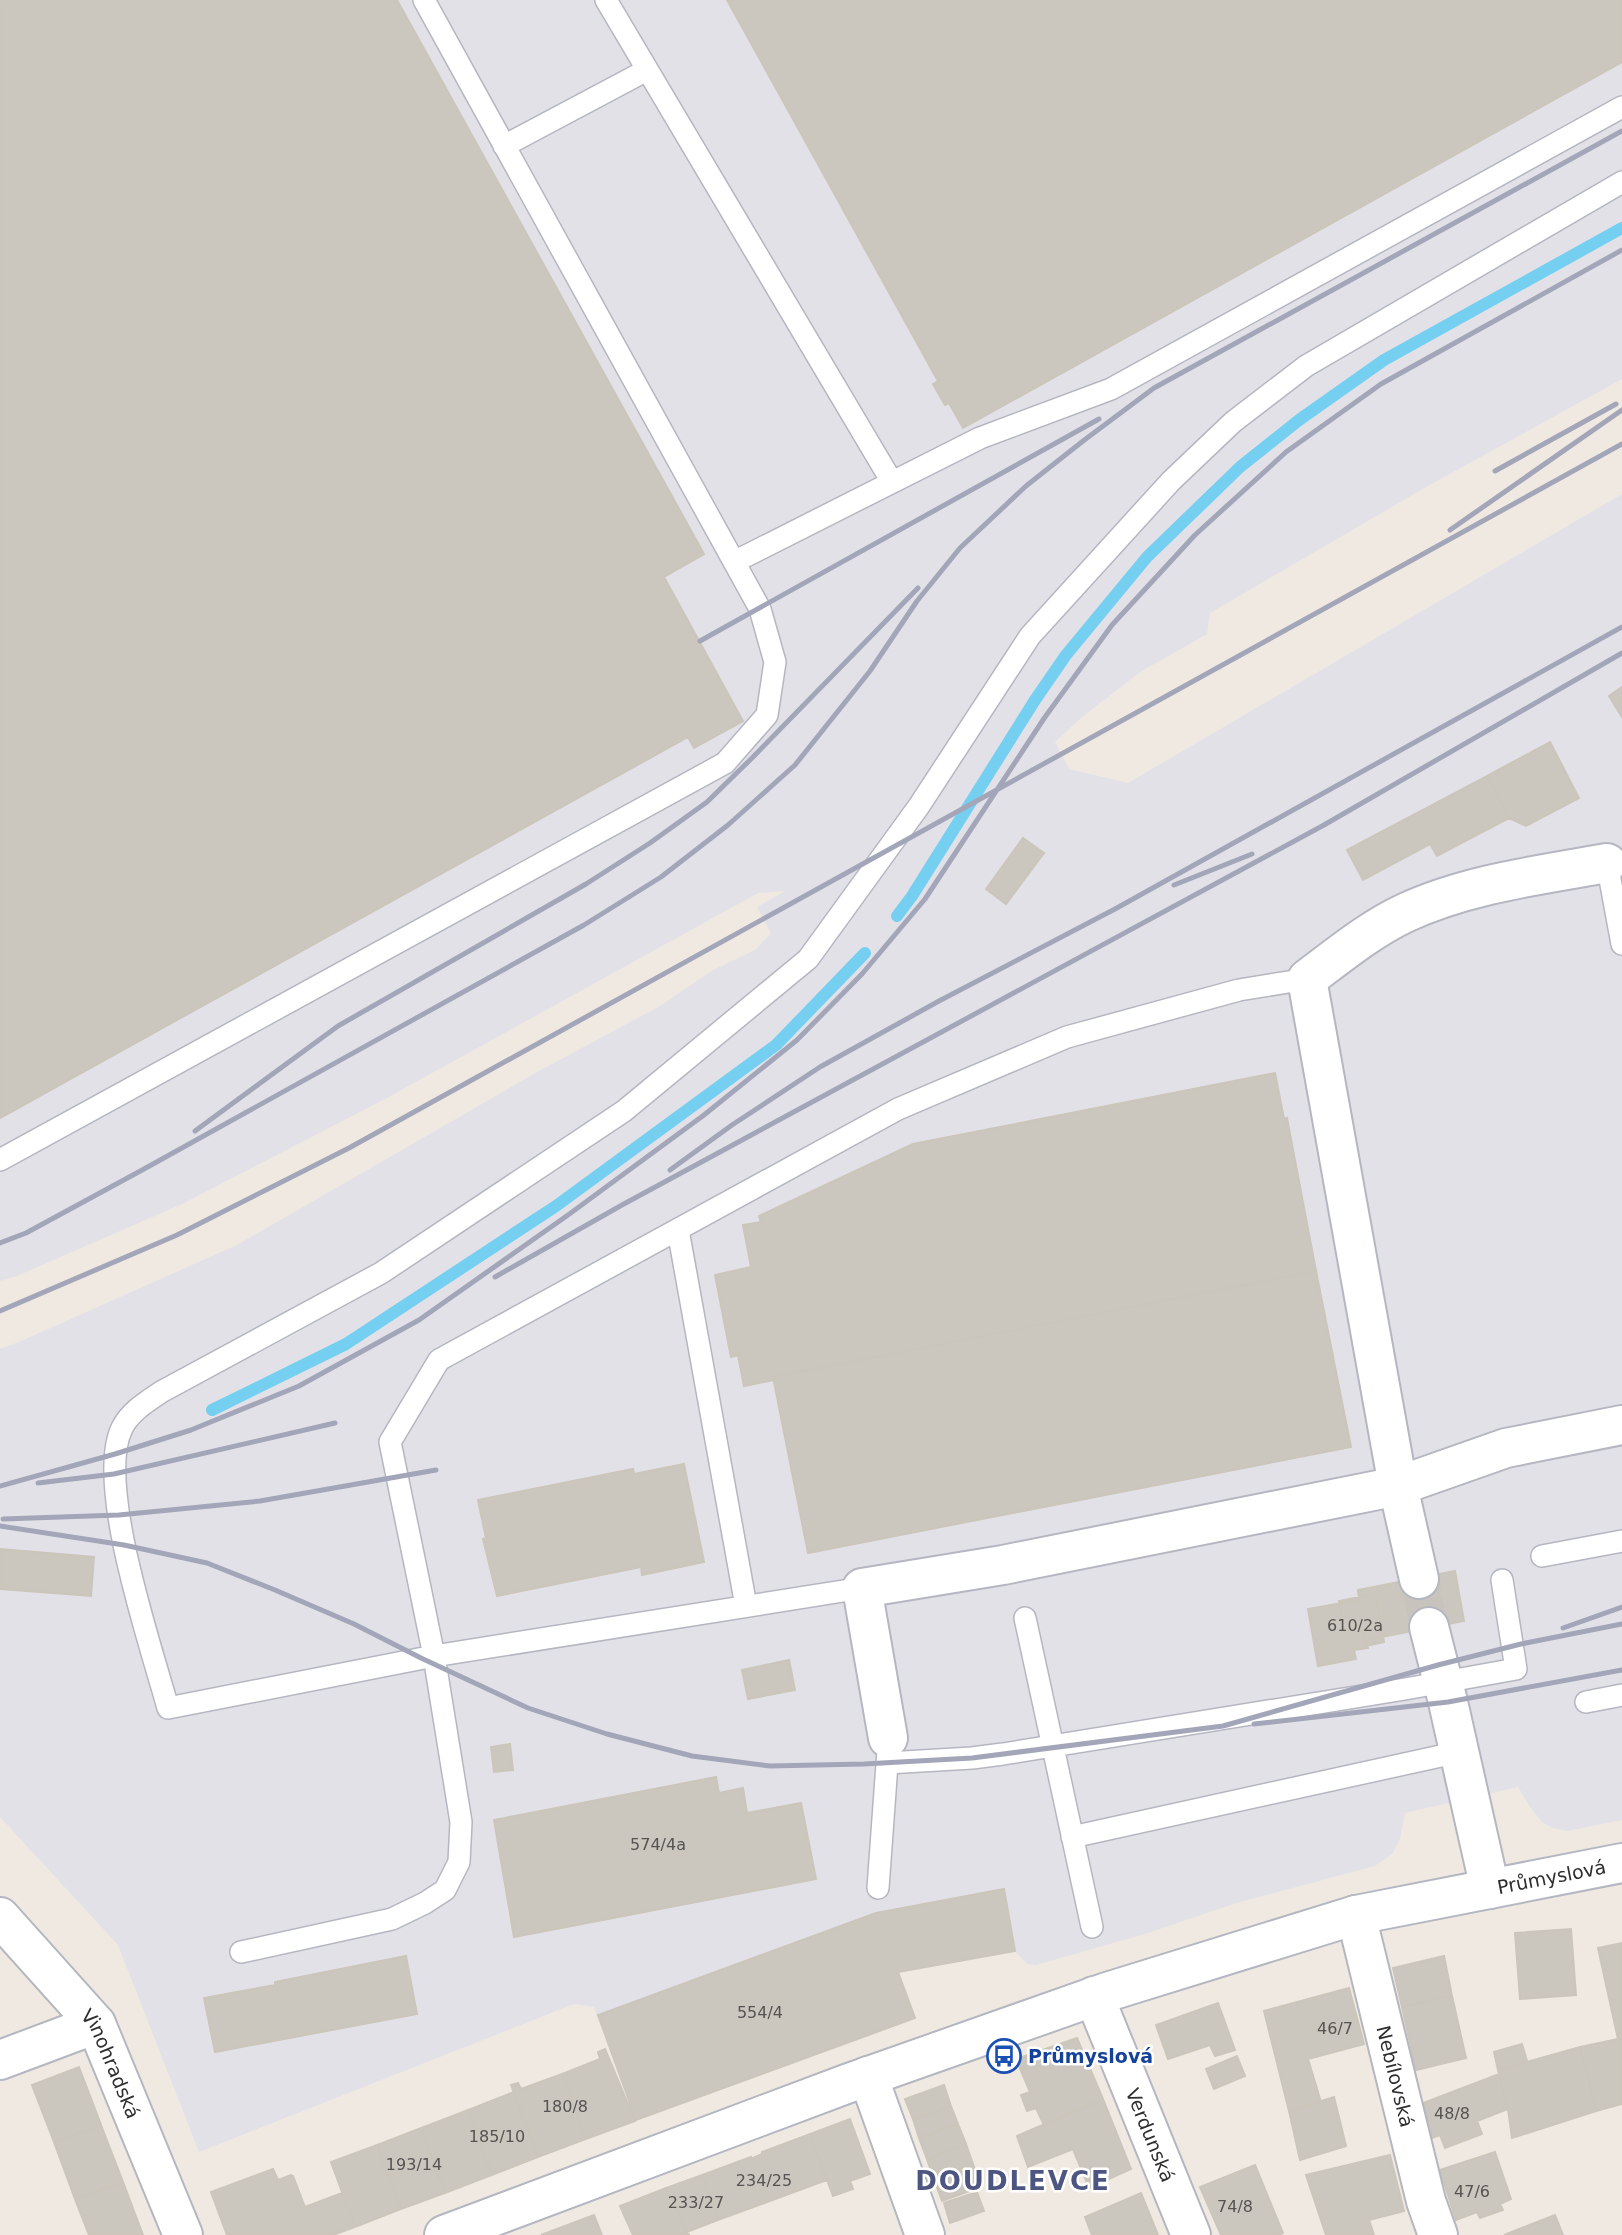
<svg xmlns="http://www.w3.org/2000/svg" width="1622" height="2235" font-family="'DejaVu Sans',sans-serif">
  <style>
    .industrial { fill: #e3e1e8 }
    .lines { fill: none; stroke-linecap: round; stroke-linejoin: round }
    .stream { stroke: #75cff0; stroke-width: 12 }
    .building { fill: #cbc7bf; stroke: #cbc5ba; stroke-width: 2 }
    .street-tunnel { stroke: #c8c4bd; stroke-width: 38; stroke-dasharray: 38 19; stroke-linecap: butt }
    .lane-casing { stroke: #b4b7c1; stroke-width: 24 }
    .street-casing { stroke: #b4b7c1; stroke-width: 42 }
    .lane { stroke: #fff; stroke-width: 21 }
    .street { stroke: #fff; stroke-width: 38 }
    .rail { stroke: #a3a6b8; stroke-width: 5 }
    .labels { text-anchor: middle; stroke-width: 5; stroke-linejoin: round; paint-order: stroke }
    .number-label { font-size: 16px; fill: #555452 }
    .street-label { font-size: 19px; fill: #2e2e2e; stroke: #fff }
    .transit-label { font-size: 19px; font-weight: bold; fill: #164399; stroke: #fff; text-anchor: start }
    .district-label { font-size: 26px; font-weight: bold; letter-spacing: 2px; fill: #4d5680; stroke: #fff }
  </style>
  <rect width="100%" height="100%" fill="#efe9e1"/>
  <!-- industrial -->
  <path class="industrial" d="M 0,0 L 1622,0 L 1622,379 L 1426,487 L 1210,613 L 1207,634 L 1140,672 L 1081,718 L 1055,742 L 1069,769 L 1128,783 L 1622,494 L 1622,1820 L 1567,1831 L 1553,1828 L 1542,1822 L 1530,1807 L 1518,1787 L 1405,1813 L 1400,1839 L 1392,1854 L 1375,1866 L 1236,1903 L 1145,1934 L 1036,1965 L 1027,1964 L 1015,1951 L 899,1972 L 915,2018 L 636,2120 L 594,2007 L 574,2004 L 199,2152 L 118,1945 L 0,1817 L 0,1349 L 19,1342 L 237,1245 L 539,1071 L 660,1006 L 713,970 L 755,950 L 771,933 L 757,907 L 785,891 L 758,893 L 385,1099 L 182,1204 L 17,1276 L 0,1281 Z"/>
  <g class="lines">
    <!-- stream -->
    <path class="stream" d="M 897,916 L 912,896 L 1035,700 L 1066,655 L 1147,557 L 1240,467 L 1299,420 L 1384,360 L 1622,228
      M 212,1410 L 346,1344 L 556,1206 L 776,1045 L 865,953"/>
  </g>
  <!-- building -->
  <path class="building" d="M 0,0 L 397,0 L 704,554 L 664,577 L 743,721 L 694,748 L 688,737 L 0,1118 Z
    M 727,0 L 1622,0 L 1622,62 L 963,428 L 949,403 L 945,405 L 933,384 L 938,381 Z
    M 1622,687 L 1622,717 L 1609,696 Z
    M 1550,742 L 1579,798 L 1526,826 L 1509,818 L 1487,776 Z
    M 1487,776 L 1509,818 L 1437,856 L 1430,844 L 1363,880 L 1347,850 Z
    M 1023,838 L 1044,853 L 1006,904 L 986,889 Z
    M 1275,1073 L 1284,1119 L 1287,1118 L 1316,1271 L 773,1377 L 774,1380 L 744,1386 L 738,1355 L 731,1357 L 715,1275 L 751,1267 L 743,1225 L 761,1222 L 759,1216 L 913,1144 Z
    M 1316,1271 L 1351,1447 L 808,1553 L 773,1377 Z
    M 684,1464 L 704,1562 L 642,1575 L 641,1567 L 497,1596 L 483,1539 L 486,1538 L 478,1500 L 633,1469 L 634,1474 Z
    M 0,1549 L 94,1557 L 91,1596 L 0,1589 Z
    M 1455,1571 L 1464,1621 L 1366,1640 L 1368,1648 L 1354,1650 L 1356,1659 L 1318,1666 L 1308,1609 L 1359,1600 L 1358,1590 Z
    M 1375,1594 L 1384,1642 L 1366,1646 L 1362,1628 L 1344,1631 L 1339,1601 Z
    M 789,1660 L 795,1690 L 748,1699 L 742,1670 Z
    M 510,1744 L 513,1770 L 494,1772 L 491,1747 Z
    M 716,1777 L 719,1793 L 743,1788 L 747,1813 L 801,1803 L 816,1879 L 514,1937 L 494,1820 Z
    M 1004,1889 L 1015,1951 L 898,1972 L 915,2018 L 636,2120 L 598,2015 L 876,1913 Z
    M 1571,1929 L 1576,1995 L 1520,1999 L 1515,1933 Z
    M 1622,1943 L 1622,2039 L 1618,2039 L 1598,1948 Z
    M 406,1956 L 417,2014 L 215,2052 L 204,1998 L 275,1985 L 275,1982 Z
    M 1444,1956 L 1452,1996 L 1402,2007 L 1393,1968 Z
    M 1349,1988 L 1364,2044 L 1308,2059 L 1321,2102 L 1289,2111 L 1264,2011 Z
    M 1452,1996 L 1466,2058 L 1416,2070 L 1402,2007 Z
    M 1218,2003 L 1235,2050 L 1215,2056 L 1210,2045 L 1168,2059 L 1156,2025 Z
    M 1077,2038 L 1103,2099 L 1044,2125 L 1036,2108 L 1027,2111 L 1021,2095 L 1030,2092 L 1016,2059 Z
    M 1618,2039 L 1622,2039 L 1622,2104 L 1596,2111 L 1580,2047 Z
    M 1522,2044 L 1527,2061 L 1498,2070 L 1494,2052 Z
    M 1580,2047 L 1596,2111 L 1512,2138 L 1508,2109 L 1498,2070 Z
    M 605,2049 L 635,2121 L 586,2139 L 562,2074 L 600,2059 L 598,2052 Z
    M 1237,2056 L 1245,2076 L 1214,2089 L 1206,2069 Z
    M 79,2067 L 101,2125 L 54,2142 L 32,2085 Z
    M 562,2074 L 586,2139 L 538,2157 L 511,2085 L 518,2083 L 521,2089 Z
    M 1499,2074 L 1508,2109 L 1477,2121 L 1482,2134 L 1445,2148 L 1440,2135 L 1432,2138 L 1423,2103 Z
    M 944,2085 L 951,2106 L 913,2119 L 905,2099 Z
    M 514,2092 L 538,2157 L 492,2175 L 468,2110 Z
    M 1334,2097 L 1346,2146 L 1300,2160 L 1289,2111 Z
    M 1103,2099 L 1131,2169 L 1089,2188 L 1073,2149 L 1028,2167 L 1017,2136 Z
    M 951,2106 L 958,2124 L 919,2138 L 913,2119 Z
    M 468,2110 L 492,2175 L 445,2193 L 421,2128 Z
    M 850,2119 L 870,2174 L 850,2181 L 853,2189 L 833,2196 L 810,2134 Z
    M 958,2124 L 966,2144 L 927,2159 L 919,2138 Z
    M 101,2125 L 123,2182 L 75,2199 L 54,2142 Z
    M 421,2128 L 445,2193 L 401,2209 L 377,2145 Z
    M 810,2134 L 827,2180 L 718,2220 L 702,2175 L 751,2157 L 751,2159 L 762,2154 L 762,2152 Z
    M 966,2144 L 973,2164 L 934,2179 L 927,2159 Z
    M 377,2145 L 401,2209 L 355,2227 L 331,2162 Z
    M 1495,2152 L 1511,2199 L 1500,2204 L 1503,2210 L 1480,2218 L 1477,2212 L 1456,2220 L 1440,2170 Z
    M 1390,2155 L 1404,2211 L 1369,2220 L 1374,2235 L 1326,2235 L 1306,2175 Z
    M 973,2164 L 981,2187 L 942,2201 L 934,2179 Z
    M 1255,2165 L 1283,2233 L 1279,2235 L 1221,2235 L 1200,2187 Z
    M 273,2169 L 278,2180 L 291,2175 L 293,2176 L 305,2207 L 342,2193 L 355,2227 L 333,2235 L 227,2235 L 211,2192 Z
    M 702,2175 L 718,2220 L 687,2232 L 666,2188 Z
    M 123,2182 L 143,2235 L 89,2235 L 75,2199 Z
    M 666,2188 L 689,2235 L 633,2235 L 620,2206 Z
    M 977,2192 L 984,2211 L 950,2223 L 944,2203 Z
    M 1141,2193 L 1158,2235 L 1092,2235 L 1085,2217 Z
    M 594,2215 L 602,2235 L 541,2235 Z
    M 1555,2215 L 1563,2235 L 1504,2235 Z"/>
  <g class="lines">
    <!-- street-tunnel -->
    <path class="street-tunnel" d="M 1419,1579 L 1429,1627"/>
    <!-- lane casing -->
    <g class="lane-casing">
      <path id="lane" d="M 606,0 L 892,482
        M 504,146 L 647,70
        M 734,562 L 980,438 L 1111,389 L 1622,107
        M 1616,862 L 1607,863 L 1622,944
        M 0,1160 L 725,763 L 767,715 L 775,662 L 760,609 L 424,0
        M 678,1230 L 746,1606
        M 1542,1556 L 1622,1541
        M 862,1588 L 434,1656 L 168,1708 C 151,1646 95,1483 122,1428 C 130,1412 146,1402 161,1392 L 381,1273 L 624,1111 L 808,959 L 919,806 L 1030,636 L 1171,481 L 1233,422 L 1306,366 L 1622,182
        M 1025,1618 L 1092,1927
        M 1586,1702 L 1622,1695
        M 887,1763 L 972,1758 L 1003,1754 L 1405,1689 L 1516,1669 L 1502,1580
        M 1072,1837 L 1459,1752
        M 878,1888 L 888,1750
        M 241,1952 L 392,1919 L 425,1903 L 445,1890 L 459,1862 L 461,1822 L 434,1656 L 390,1442 L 439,1360 L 898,1109 L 1067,1037 L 1239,990 L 1307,979"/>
    </g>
    <!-- street casing -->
    <g class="street-casing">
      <g id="street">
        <path d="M 1419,1579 L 1398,1486 L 1307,979 C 1338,956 1369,930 1405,913 C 1467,884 1540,875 1607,863"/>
        <path d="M 1429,1627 L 1448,1702 L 1490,1889"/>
        <path d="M 888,1738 L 862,1588 L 1003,1565 L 1398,1486 L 1506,1448 L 1622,1425"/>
        <path id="s1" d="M 1356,1915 L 1426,2201 L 1438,2235"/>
        <path id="s2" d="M 0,1917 L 96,2024 L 183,2235"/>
        <path id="s3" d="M 1094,1996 L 1191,2235"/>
        <path d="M 0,2060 L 96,2024"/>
        <path d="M 868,2076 L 925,2235"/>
        <path id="s4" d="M 444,2235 L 849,2083 L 1107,1992 L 1356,1915 L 1622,1863"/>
      </g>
    </g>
    <!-- lane -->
    <use href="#lane" class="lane"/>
    <!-- street -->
    <use href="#street" class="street"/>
    <!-- rail -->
    <path class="rail" d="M 1495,471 L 1616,404
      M 1450,530 L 1622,410
      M 700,641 L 1099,419
      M 1174,885 L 1252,854
      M 195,1131 L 338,1026 L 586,884 L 650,843 L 707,802 L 752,758 L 918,588
      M 670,1170 L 732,1125 L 820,1067 L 939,1001 L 1115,909 L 1622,627
      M 0,1243 L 26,1233 L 144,1169 L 584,925 L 661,877 L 728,825 L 795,765 L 870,671 L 917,601 L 960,548 L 1026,486 L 1083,441 L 1154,388 L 1622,131
      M 495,1277 L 622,1205 L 1324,825 L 1622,653
      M 0,1311 L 177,1235 L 349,1148 L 1622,444
      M 38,1483 L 114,1474 L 335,1423
      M 0,1486 L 115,1454 L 191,1430 L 299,1386 L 419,1320 L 568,1215 L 704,1115 L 797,1040 L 862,974 L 925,899 L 1045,717 L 1112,625 L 1195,535 L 1286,452 L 1381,384 L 1622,250
      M 3,1519 L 119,1515 L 260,1501 L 436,1470
      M 0,1526 L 124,1545 L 207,1563 L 275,1590 L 354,1624 L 421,1658 L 528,1708 L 607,1734 L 692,1756 L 770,1766 L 864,1764 L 972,1758 L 1223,1726 L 1438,1665 L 1521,1644 L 1622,1624
      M 1563,1628 L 1622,1607
      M 1254,1724 L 1448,1702 L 1622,1670"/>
  </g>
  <!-- icons -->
  <defs>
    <g id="bus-ring" transform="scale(1.75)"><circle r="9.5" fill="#fff" stroke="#1a4fb4" stroke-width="1.5"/><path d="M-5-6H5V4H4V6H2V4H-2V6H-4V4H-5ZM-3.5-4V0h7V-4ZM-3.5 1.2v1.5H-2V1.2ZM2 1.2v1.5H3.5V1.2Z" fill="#1a4fb4"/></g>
  </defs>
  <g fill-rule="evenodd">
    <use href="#bus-ring" x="1004" y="2056"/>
  </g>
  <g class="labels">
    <!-- number labels -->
    <g class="number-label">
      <text x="1355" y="1631">610/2a</text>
      <text x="658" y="1850">574/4a</text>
      <text x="760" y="2018">554/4</text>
      <text x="1335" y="2034">46/7</text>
      <text x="565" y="2112">180/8</text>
      <text x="1452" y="2119">48/8</text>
      <text x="497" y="2142">185/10</text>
      <text x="414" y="2170">193/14</text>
      <text x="764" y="2186">234/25</text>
      <text x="1472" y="2197">47/6</text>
      <text x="696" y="2208">233/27</text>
      <text x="1235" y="2212">74/8</text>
    </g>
    <!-- street labels -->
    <g class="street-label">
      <text dy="7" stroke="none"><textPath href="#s4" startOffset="1166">Průmyslová</textPath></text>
      <text dy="7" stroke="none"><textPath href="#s2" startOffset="186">Vinohradská</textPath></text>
      <text dy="7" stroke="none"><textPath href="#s1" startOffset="166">Nebílovská</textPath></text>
      <text dy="7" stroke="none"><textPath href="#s3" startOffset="150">Verdunská</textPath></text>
    </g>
    <!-- transit labels -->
    <g class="transit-label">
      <text x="1028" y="2063">Průmyslová</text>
    </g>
    <!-- district labels -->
    <g class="district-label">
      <text x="1013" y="2190">DOUDLEVCE</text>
    </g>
  </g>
</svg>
